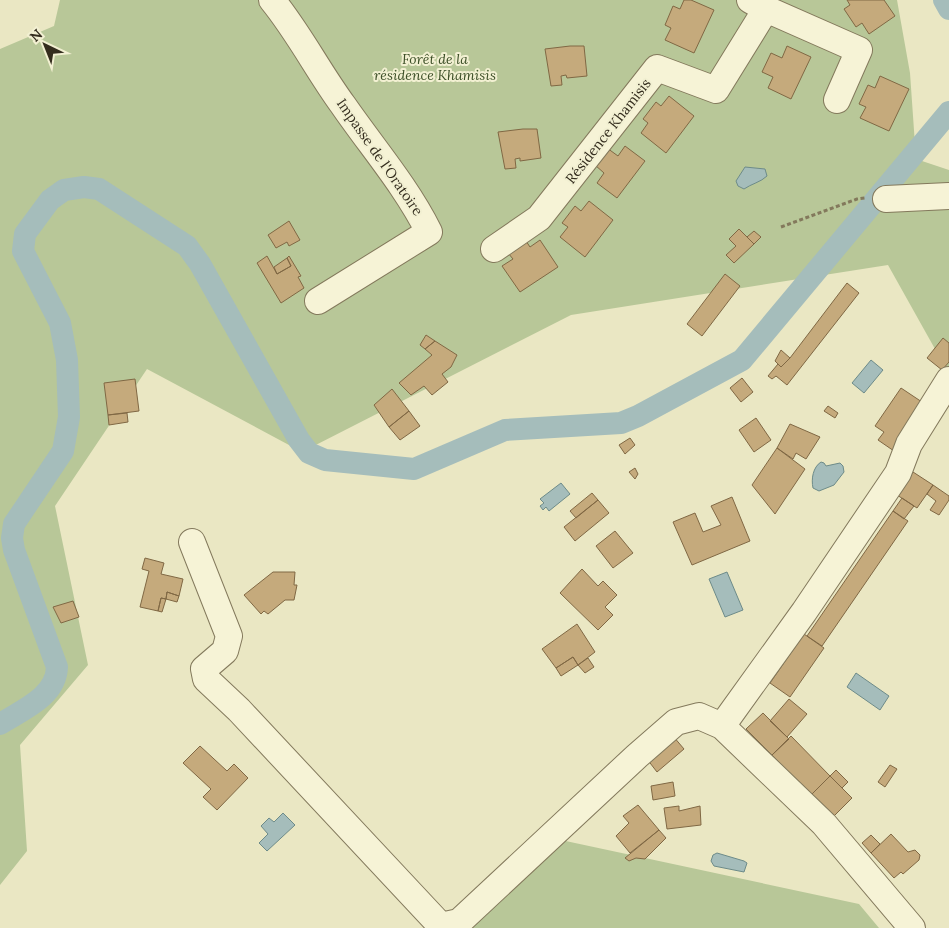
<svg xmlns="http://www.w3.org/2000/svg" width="949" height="928" font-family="Lora,serif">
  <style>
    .green { fill: #b8c798 }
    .water { fill: #a5bdbb; stroke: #6d8b89 }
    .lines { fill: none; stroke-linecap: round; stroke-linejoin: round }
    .canal { stroke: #a5bdbb; stroke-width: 22 }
    .building { fill: #c5aa7c; stroke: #806844 }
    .minor-casing { stroke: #83795c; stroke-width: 28 }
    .path { stroke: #83795c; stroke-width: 3; stroke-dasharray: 4 2.5; stroke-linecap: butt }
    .minor { stroke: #f6f3d6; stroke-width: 26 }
    .labels { text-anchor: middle; stroke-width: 4; stroke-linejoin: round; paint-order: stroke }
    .park-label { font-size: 14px; font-style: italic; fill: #3c4f27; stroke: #f2f0d2 }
    .street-label { font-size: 14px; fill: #342d1e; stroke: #f2f0d2 }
  </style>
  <rect width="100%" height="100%" fill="#eae7c3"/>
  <!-- green -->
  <path class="green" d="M 60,0 L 897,0 L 910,73 L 916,159 L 949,170 L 949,374 L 888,265 L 571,315 L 302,452 L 147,369 L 55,506 L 88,665 L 20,745 L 27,851 L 0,885 L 0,49 L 54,26 Z
    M 561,840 L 859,904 L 879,928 L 438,928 Z"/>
  <!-- water -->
  <path class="water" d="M 745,167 L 765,169 L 767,176 C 761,182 751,184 744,189 L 738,186 L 736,181 Z
    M 871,360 L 883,370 L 864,393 L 852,383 Z
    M 821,462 L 824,463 L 826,466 L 840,463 L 843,466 L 844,472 L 834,485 L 819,491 L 813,488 C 811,479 813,467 821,462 Z
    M 561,483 L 570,494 L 549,511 L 546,507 L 543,510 L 540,506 L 544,503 L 540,499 Z
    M 727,572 L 743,610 L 725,617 L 709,579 Z
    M 856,673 L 889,696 L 880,710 L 847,687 Z
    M 283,813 L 295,825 L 267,851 L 259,843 L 268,834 L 261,826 L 269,818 L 274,822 Z
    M 717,853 L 744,861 L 747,863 L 744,872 L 714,866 L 711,861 L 713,855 Z"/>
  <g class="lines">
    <!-- canal -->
    <path class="canal" d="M 944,0 L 949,9
      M 0,724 C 22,710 56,697 57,667 L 14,550 L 12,538 L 14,524 L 63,451 L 69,417 L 67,360 L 60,323 L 23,251 L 25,234 L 50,200 L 64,190 L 84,187 L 99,189 L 187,246 L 200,264 L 299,440 L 309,453 L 325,460 L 414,469 L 505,430 L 621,423 L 638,416 L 742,360 L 949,112"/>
  </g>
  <!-- building -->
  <path class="building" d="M 684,0 L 691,0 L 714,10 L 694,53 L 665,40 L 671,28 L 665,25 L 673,6 L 680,9 Z
    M 847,0 L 884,0 L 895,16 L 869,34 L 862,23 L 856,27 L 844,9 L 850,5 Z
    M 570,46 L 584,46 L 587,76 L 567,78 L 566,75 L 561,76 L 562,85 L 551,86 L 545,49 Z
    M 787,46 L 811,57 L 791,99 L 768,88 L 773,77 L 762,72 L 771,53 L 782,58 Z
    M 880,76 L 909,89 L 889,131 L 860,118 L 866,107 L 859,104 L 868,85 L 875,88 Z
    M 669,96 L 694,116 L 666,153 L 641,133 L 648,123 L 643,119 L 656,102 L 661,106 Z
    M 523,129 L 537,129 L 541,158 L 520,161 L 520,158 L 515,159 L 516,168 L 505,169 L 498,132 Z
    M 625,146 L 645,161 L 617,198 L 597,183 L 604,173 L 595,165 L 607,148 L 618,156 Z
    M 589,201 L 613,220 L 585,257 L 560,237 L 568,227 L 562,223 L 575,206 L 581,211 Z
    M 289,221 L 300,240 L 289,246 L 287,242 L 276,248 L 268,235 Z
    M 739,229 L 754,244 L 734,263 L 726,255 L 736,246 L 729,239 Z
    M 754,231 L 761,237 L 754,244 L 747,237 Z
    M 540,240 L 558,267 L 520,292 L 502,266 L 513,259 L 508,253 L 526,241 L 530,247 Z
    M 267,256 L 277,274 L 291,266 L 287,258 L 289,256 L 301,276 L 298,277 L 304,288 L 281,303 L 257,263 Z
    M 287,258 L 291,266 L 277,274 L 274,267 Z
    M 725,274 L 740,286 L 702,336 L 687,324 Z
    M 847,283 L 859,293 L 787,385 L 776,376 L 772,379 L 768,376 L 778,364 L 781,367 L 790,358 Z
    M 426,335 L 435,341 L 425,349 L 420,345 Z
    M 943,338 L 949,343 L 949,362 L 942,370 L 927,358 Z
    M 435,341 L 457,355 L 451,367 L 442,374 L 448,382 L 432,395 L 424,386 L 411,395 L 399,383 L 432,355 L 425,349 Z
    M 781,350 L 790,358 L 781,367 L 775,361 Z
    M 742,378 L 753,392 L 741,402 L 730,388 Z
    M 135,379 L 139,411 L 108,415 L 104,383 Z
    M 901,388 L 922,402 L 894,451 L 878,440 L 884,432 L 875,426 Z
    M 392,389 L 409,411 L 389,427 L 374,405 Z
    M 828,406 L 838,413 L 835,418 L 824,411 Z
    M 409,411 L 420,426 L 400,440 L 389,427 Z
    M 127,413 L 128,422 L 109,425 L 108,415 Z
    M 756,418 L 771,440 L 754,452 L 739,430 Z
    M 790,424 L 820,437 L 806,459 L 796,453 L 793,459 L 777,448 Z
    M 630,438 L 635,445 L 625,454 L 619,445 Z
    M 777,448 L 805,469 L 775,514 L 752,485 Z
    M 635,468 L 638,474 L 635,479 L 629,472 Z
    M 913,472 L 933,485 L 917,508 L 897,495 Z
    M 933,485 L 949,496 L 949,500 L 939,515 L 930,510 L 936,501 L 927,494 Z
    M 592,493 L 598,500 L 576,518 L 570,511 Z
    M 732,497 L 750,541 L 692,565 L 673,522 L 695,513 L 703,532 L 721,525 L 711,506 Z
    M 902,498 L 914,506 L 904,519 L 893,511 Z
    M 598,500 L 609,513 L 575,541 L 564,527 Z
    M 893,511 L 908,521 L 822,646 L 807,636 Z
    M 615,531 L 633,553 L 613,568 L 596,546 Z
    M 145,558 L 164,563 L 161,574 L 183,579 L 179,596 L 167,592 L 166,599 L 161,598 L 158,611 L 140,607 L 149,571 L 142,569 Z
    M 582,569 L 598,586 L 603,581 L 617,595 L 605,607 L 613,615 L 598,630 L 560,593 Z
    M 273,572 L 295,572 L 294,585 L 297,585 L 294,600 L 285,600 L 268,614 L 264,611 L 261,614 L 244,595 Z
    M 167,592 L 179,596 L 177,602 L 166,599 Z
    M 161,598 L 166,599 L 162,612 L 158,611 Z
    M 73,601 L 79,617 L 61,623 L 53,607 Z
    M 577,624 L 595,652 L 578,665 L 573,657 L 556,668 L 542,649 Z
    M 804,634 L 824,648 L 790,697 L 770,683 Z
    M 573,657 L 578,665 L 561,676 L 556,668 Z
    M 588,658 L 594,667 L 585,673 L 578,665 Z
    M 789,699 L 807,714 L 787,737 L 770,721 Z
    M 763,713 L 789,739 L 772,755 L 746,729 Z
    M 673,736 L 684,749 L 657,772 L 647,759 Z
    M 791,736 L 830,776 L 811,795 L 772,755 Z
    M 200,746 L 227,771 L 234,764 L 248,778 L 217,810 L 203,797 L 211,789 L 183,763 Z
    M 890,765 L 897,769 L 885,787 L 878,782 Z
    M 836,770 L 848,782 L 842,788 L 830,776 Z
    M 830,776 L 852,798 L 833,817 L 811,795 Z
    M 673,782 L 675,796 L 653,800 L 651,786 Z
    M 638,805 L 659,830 L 630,853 L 616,836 L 629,823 L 623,816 Z
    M 679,806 L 679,811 L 700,806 L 701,825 L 667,829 L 664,808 Z
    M 659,830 L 666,838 L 645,859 L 636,858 L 629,861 L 625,858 Z
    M 891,834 L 908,852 L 915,850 L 920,855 L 919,860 L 903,874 L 901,872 L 894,878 L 871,853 Z
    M 871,835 L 880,844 L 871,853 L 862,843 Z"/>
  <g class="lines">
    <!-- minor casing -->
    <g class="minor-casing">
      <path id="minor" d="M 272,0 C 299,33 318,71 343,105 C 372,147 406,186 429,232 L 318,301
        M 766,9 L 859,50 L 837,100
        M 886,199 L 949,196
        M 494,249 L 539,218 L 657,68 L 716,90 L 766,9 L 750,0
        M 192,542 L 229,636 L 225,651 L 204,669 L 206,679 L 239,710 L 441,926 L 459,922 L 637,756 L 676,722 L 699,716 L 722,726 L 824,824 L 912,928
        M 722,726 L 804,612 L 898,473 L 909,444 L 949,380"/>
    </g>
    <!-- path -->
    <path class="path" d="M 781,227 L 857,199 L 865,198"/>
    <!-- minor -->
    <use href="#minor" class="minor"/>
  </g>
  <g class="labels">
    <!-- park labels -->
    <g class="park-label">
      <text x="435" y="64">Forêt de la<tspan x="435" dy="16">résidence Khamisis</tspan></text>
    </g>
    <!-- street labels -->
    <g class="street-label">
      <text transform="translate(608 131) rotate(-52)" y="5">Résidence Khamisis</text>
      <text transform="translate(380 157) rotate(55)" y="5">Impasse de l'Oratoire</text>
    </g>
  </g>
  <!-- north arrow -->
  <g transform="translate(45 45) rotate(317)" stroke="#f2f0d2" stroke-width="4" paint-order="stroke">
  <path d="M0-4L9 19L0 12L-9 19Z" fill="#342d1e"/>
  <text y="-8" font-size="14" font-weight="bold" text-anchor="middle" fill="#342d1e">N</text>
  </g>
</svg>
